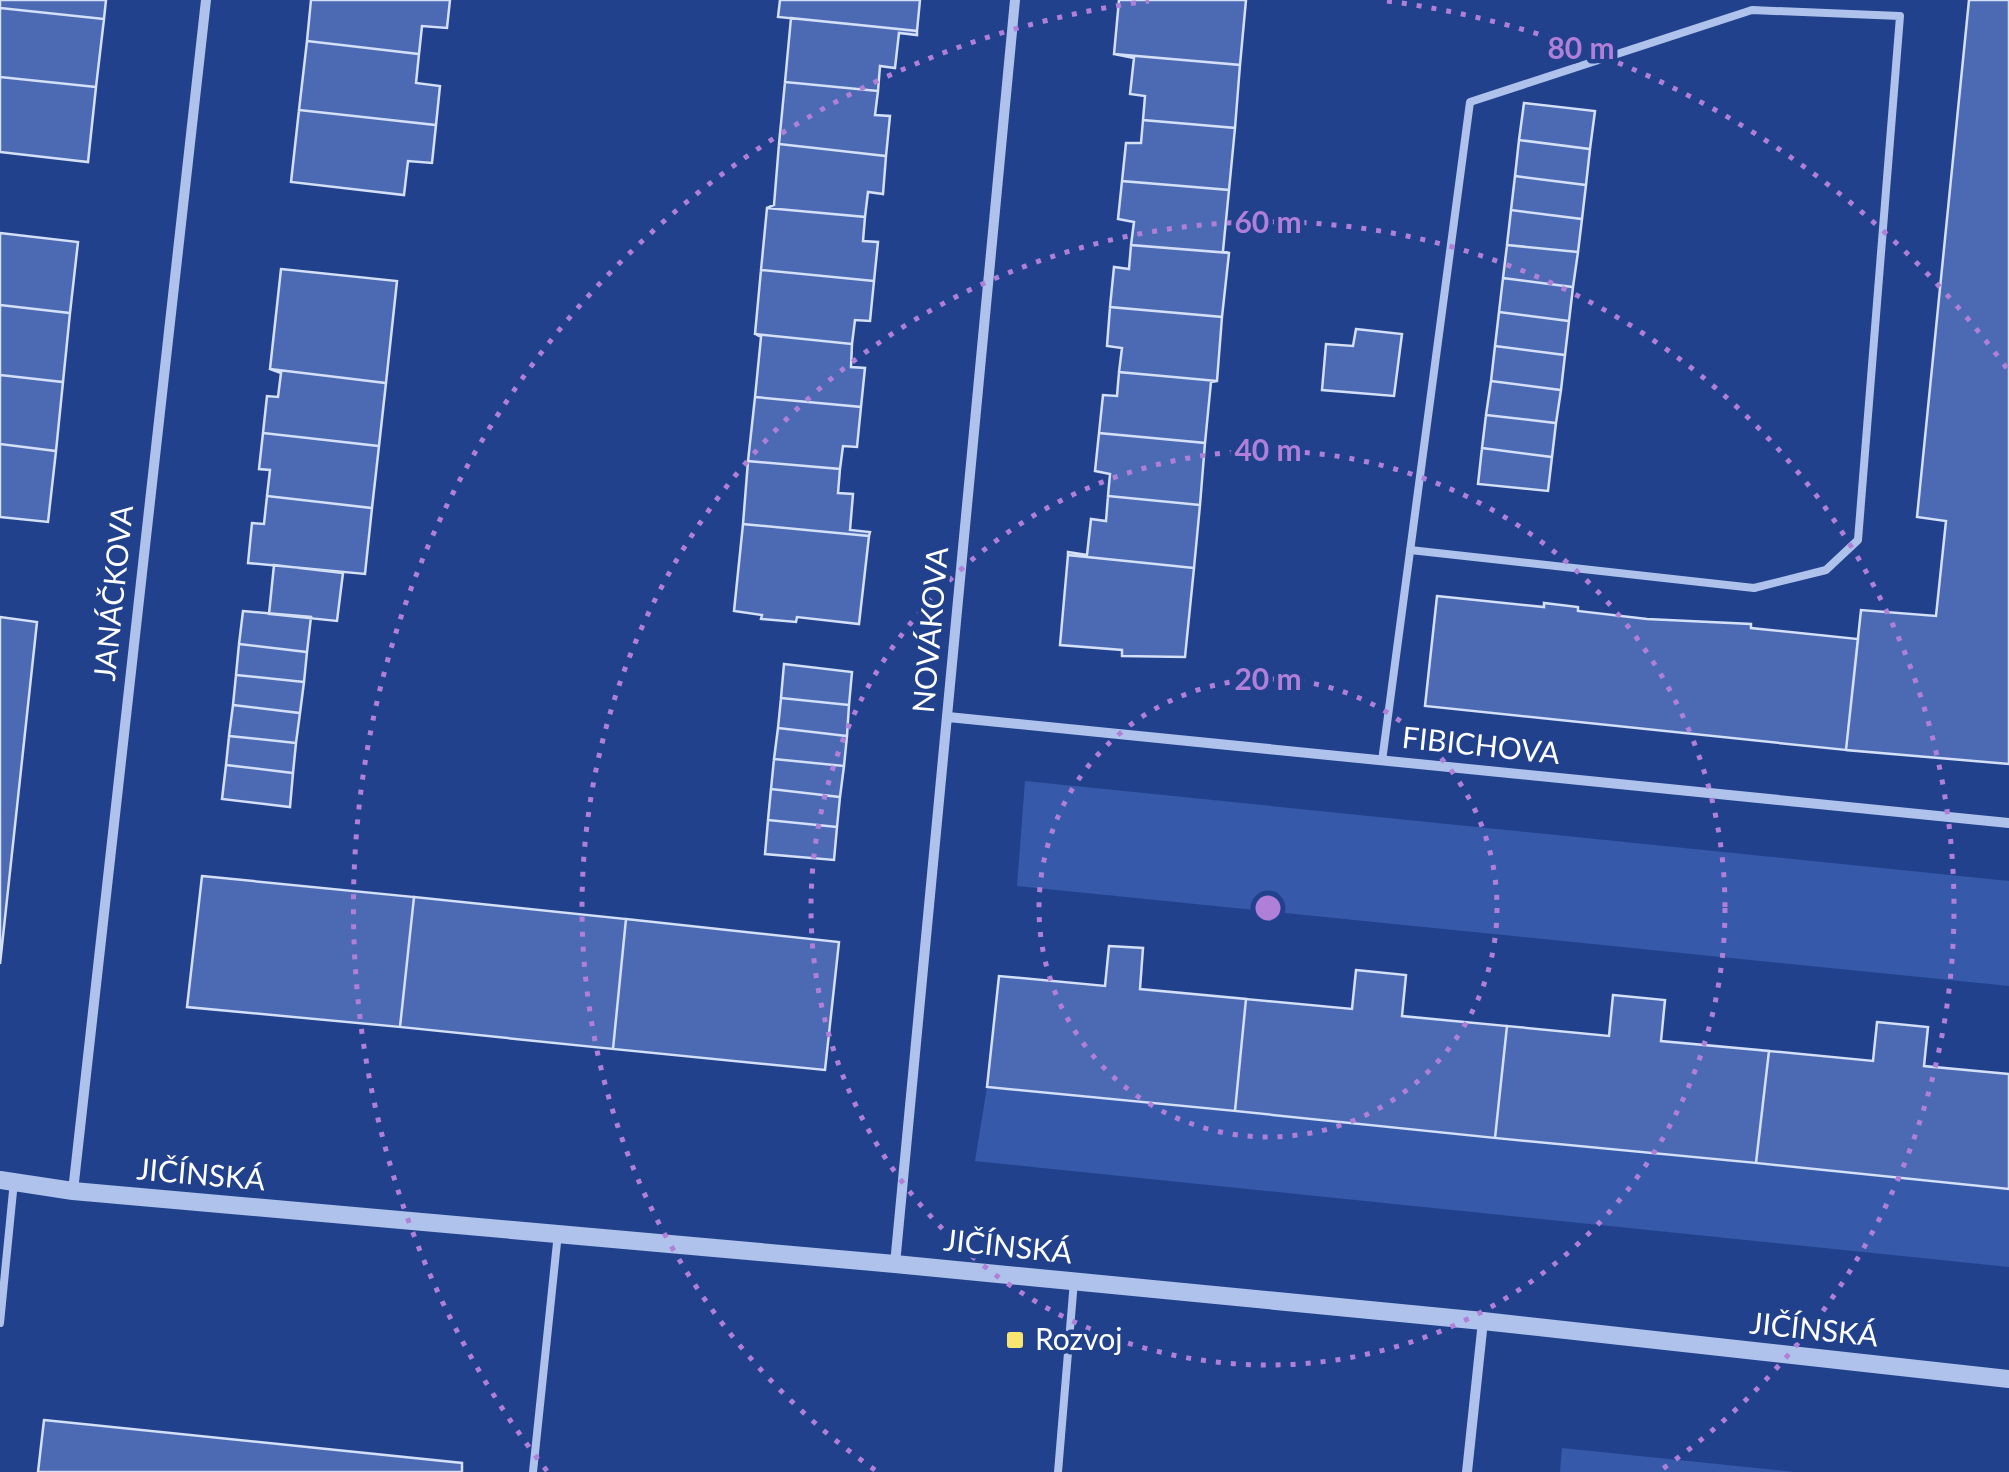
<svg xmlns="http://www.w3.org/2000/svg" width="2009" height="1472" font-family="Lato,sans-serif">
  <style>
    .green { fill: #365aa9 }
    .building { fill: #4b6ab3; stroke: #d4dff8; stroke-width: 2.5 }
    .lines { fill: none; stroke-linecap: round; stroke-linejoin: round }
    .service { stroke: #afc2eb; stroke-width: 8 }
    .minor { stroke: #afc2eb; stroke-width: 10 }
    .tertiary { stroke: #afc2eb; stroke-width: 18 }
    .ring { fill: none; stroke: #b080d9; stroke-width: 5; stroke-dasharray: 5 10 }
    .poi-dot { fill: #f7e471; stroke: #22418c; stroke-width: 4 }
    .labels { text-anchor: middle; stroke-width: 9; stroke-linejoin: round; paint-order: stroke }
    .street-label { font-size: 30px; fill: #fff; stroke: #22418c }
    .poi-label { font-size: 30px; fill: #fff; stroke: #22418c; text-anchor: start }
    .centre { fill: #b080d9; stroke: #22418c; stroke-width: 5 }
    .ring-label { font-size: 30px; text-anchor: middle; font-weight: bold; fill: #b080d9; stroke: #22418c; stroke-width: 9; stroke-linejoin: round; paint-order: stroke }
  </style>
  <rect width="100%" height="100%" fill="#22418c"/>
  <!-- green -->
  <path class="green" d="M 1025,781 L 2009,881 L 2009,986 L 1017,886 Z
    M 987,1087 L 2009,1189 L 2009,1267 L 975,1161 Z
    M 1562,1448 L 1795,1472 L 1560,1472 Z"/>
  <!-- building -->
  <path class="building" d="M 0,0 L 106,0 L 104,19 L 0,8 Z
    M 311,0 L 450,0 L 447,28 L 422,26 L 419,54 L 307,41 Z
    M 780,0 L 920,0 L 917,31 L 778,17 Z
    M 1119,0 L 1246,0 L 1240,65 L 1114,54 Z
    M 1969,0 L 2009,0 L 2009,764 L 1846,750 L 1861,610 L 1936,616 L 1946,521 L 1917,517 Z
    M 0,8 L 104,19 L 96,87 L 0,77 Z
    M 791,18 L 917,31 L 917,35 L 899,33 L 895,68 L 880,66 L 878,91 L 785,82 Z
    M 307,41 L 419,54 L 416,83 L 440,86 L 436,125 L 299,110 Z
    M 1114,54 L 1240,65 L 1235,128 L 1143,120 L 1145,96 L 1130,94 L 1134,58 Z
    M 0,77 L 96,87 L 88,162 L 0,152 Z
    M 785,82 L 878,91 L 875,115 L 890,116 L 886,156 L 779,144 Z
    M 1524,103 L 1595,111 L 1590,149 L 1519,140 Z
    M 299,110 L 436,125 L 432,163 L 408,161 L 404,195 L 291,182 Z
    M 1143,120 L 1235,128 L 1229,190 L 1122,181 L 1126,143 L 1141,143 Z
    M 1519,140 L 1590,149 L 1586,185 L 1515,176 Z
    M 779,144 L 886,156 L 883,194 L 868,192 L 865,217 L 767,208 L 774,205 Z
    M 1515,176 L 1586,185 L 1582,219 L 1511,210 Z
    M 1122,181 L 1229,190 L 1223,251 L 1229,253 L 1131,245 L 1134,222 L 1118,219 Z
    M 767,208 L 865,217 L 863,241 L 878,242 L 874,281 L 761,270 Z
    M 1511,210 L 1582,219 L 1578,252 L 1507,245 Z
    M 0,233 L 78,242 L 70,313 L 0,305 Z
    M 1131,245 L 1229,253 L 1222,317 L 1110,307 L 1114,267 L 1129,269 Z
    M 1507,245 L 1578,252 L 1573,287 L 1503,278 Z
    M 281,269 L 397,281 L 386,383 L 270,369 Z
    M 761,270 L 874,281 L 870,321 L 855,320 L 852,344 L 755,334 Z
    M 1503,278 L 1573,287 L 1569,321 L 1499,312 Z
    M 0,305 L 70,313 L 63,382 L 0,375 Z
    M 1110,307 L 1222,317 L 1217,381 L 1119,372 L 1122,348 L 1107,346 Z
    M 1499,312 L 1569,321 L 1565,355 L 1495,346 Z
    M 1356,329 L 1402,334 L 1394,396 L 1322,390 L 1326,344 L 1353,346 Z
    M 755,334 L 852,344 L 851,367 L 865,368 L 861,407 L 755,397 L 761,337 Z
    M 1495,346 L 1565,355 L 1561,390 L 1491,381 Z
    M 270,369 L 386,383 L 379,446 L 263,433 L 267,396 L 278,397 L 281,373 Z
    M 1119,372 L 1217,381 L 1211,382 L 1205,443 L 1099,433 L 1103,395 L 1117,396 Z
    M 0,375 L 63,382 L 56,451 L 0,444 Z
    M 1491,381 L 1561,390 L 1556,423 L 1486,415 Z
    M 755,397 L 861,407 L 857,447 L 843,446 L 840,469 L 748,461 Z
    M 1486,415 L 1556,423 L 1552,457 L 1482,448 Z
    M 263,433 L 379,446 L 372,508 L 267,496 L 270,470 L 259,469 Z
    M 1099,433 L 1205,443 L 1200,505 L 1108,496 L 1110,474 L 1095,471 Z
    M 0,444 L 56,451 L 48,522 L 0,517 Z
    M 1482,448 L 1552,457 L 1548,491 L 1478,484 Z
    M 748,461 L 840,469 L 838,493 L 853,494 L 850,530 L 870,532 L 869,536 L 743,524 Z
    M 267,496 L 372,508 L 365,574 L 248,563 L 252,523 L 264,524 Z
    M 1108,496 L 1200,505 L 1194,568 L 1068,555 L 1068,552 L 1087,555 L 1091,519 L 1106,521 Z
    M 743,524 L 869,536 L 859,624 L 797,617 L 796,622 L 761,619 L 762,615 L 734,611 Z
    M 1068,555 L 1194,568 L 1185,657 L 1122,656 L 1122,650 L 1060,645 Z
    M 274,565 L 343,573 L 337,621 L 269,614 Z
    M 1437,596 L 1544,607 L 1544,603 L 1578,607 L 1578,611 L 1647,619 L 1751,624 L 1751,628 L 1858,639 L 1846,750 L 1425,706 Z
    M 243,611 L 311,617 L 307,652 L 239,644 Z
    M 0,617 L 37,622 L 0,964 Z
    M 239,644 L 307,652 L 304,682 L 236,675 Z
    M 784,664 L 852,672 L 849,705 L 781,698 Z
    M 236,675 L 304,682 L 300,713 L 233,705 Z
    M 781,698 L 849,705 L 847,736 L 778,728 Z
    M 233,705 L 300,713 L 296,743 L 229,736 Z
    M 778,728 L 847,736 L 844,766 L 774,759 Z
    M 229,736 L 296,743 L 293,773 L 226,765 Z
    M 774,759 L 844,766 L 840,797 L 771,789 Z
    M 226,765 L 293,773 L 290,807 L 222,799 Z
    M 771,789 L 840,797 L 837,827 L 768,820 Z
    M 768,820 L 837,827 L 834,860 L 765,854 Z
    M 202,876 L 414,897 L 400,1027 L 187,1007 Z
    M 414,897 L 626,919 L 613,1049 L 400,1027 Z
    M 626,919 L 839,942 L 825,1070 L 613,1049 Z
    M 1109,946 L 1143,948 L 1140,989 L 1246,999 L 1235,1111 L 987,1087 L 999,976 L 1105,986 Z
    M 1356,970 L 1406,975 L 1402,1016 L 1507,1026 L 1495,1138 L 1235,1111 L 1246,999 L 1352,1009 Z
    M 1613,995 L 1665,1000 L 1661,1041 L 1769,1051 L 1756,1163 L 1495,1138 L 1507,1026 L 1609,1036 Z
    M 1877,1022 L 1928,1027 L 1924,1066 L 2009,1074 L 2009,1189 L 1756,1163 L 1769,1051 L 1873,1061 Z
    M 44,1420 L 462,1463 L 462,1472 L 38,1472 Z"/>
  <g class="lines">
    <!-- service -->
    <path class="service" d="M 1382,761 L 1470,102 L 1752,10 L 1900,16 L 1858,540 L 1826,570 L 1754,588 L 1410,550
      M 0,1323 L 14,1181
      M 533,1472 L 558,1233
      M 1058,1472 L 1074,1281"/>
    <!-- minor -->
    <path class="minor" d="M 948,717 L 2009,823
      M 73,1191 L 206,0
      M 895,1264 L 1015,0
      M 1467,1472 L 1483,1321"/>
    <!-- tertiary -->
    <path class="tertiary" d="M 0,1180 L 73,1191 L 895,1264 L 1483,1321 L 2009,1379"/>
  </g>
  <!-- distance rings -->
  <g class="ring">
    <circle cx="1268" cy="908" r="229"/>
    <circle cx="1268" cy="908" r="457"/>
    <path d="M875 1470A686 686 0 1 1 1661 1470"/>
    <path d="M547 1471A915 915 0 0 1 1149 1M1387 1A915 915 0 0 1 2008 370"/>
  </g>
  <!-- markers -->
  <rect class="poi-dot" x="1005" y="1330" width="20" height="20" rx="5"/>
  <g class="labels">
    <!-- street labels -->
    <g class="street-label">
      <text transform="translate(114 593) rotate(-84)" y="10">JANÁČKOVA</text>
      <text transform="translate(931 630) rotate(-85)" y="10">NOVÁKOVA</text>
      <text transform="translate(1481 746) rotate(6)" y="10">FIBICHOVA</text>
      <text transform="translate(201 1175) rotate(5)" y="10">JIČÍNSKÁ</text>
      <text transform="translate(1008 1247) rotate(6)" y="10">JIČÍNSKÁ</text>
      <text transform="translate(1814 1330) rotate(6)" y="10">JIČÍNSKÁ</text>
    </g>
    <!-- poi labels -->
    <g class="poi-label">
      <text x="1035" y="1350">Rozvoj</text>
    </g>
  </g>
  <circle cx="1268" cy="908" r="15" class="centre"/>
  <g class="ring-label">
    <text x="1581" y="59">80 m</text>
    <text x="1268" y="233">60 m</text>
    <text x="1268" y="461">40 m</text>
    <text x="1268" y="690">20 m</text>
  </g>
</svg>
